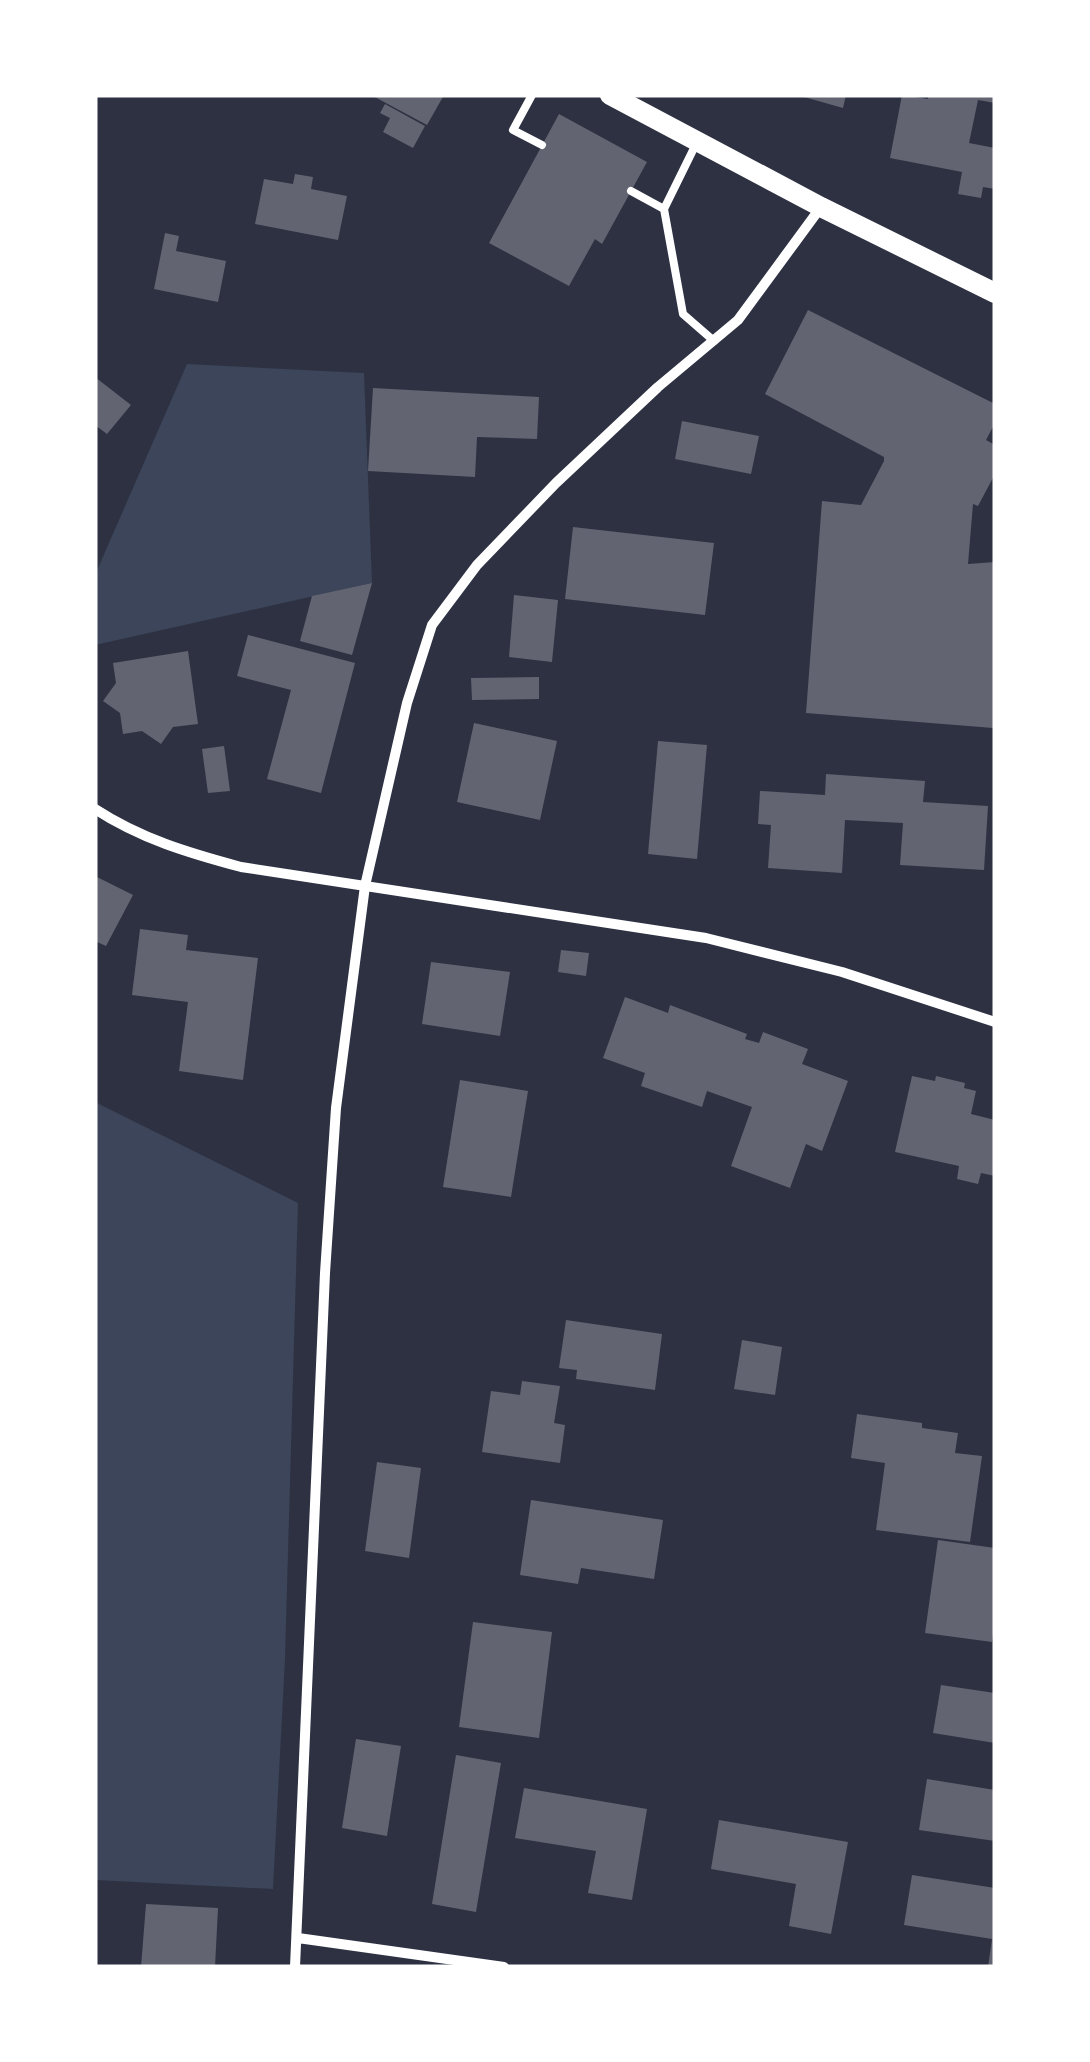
<svg xmlns="http://www.w3.org/2000/svg" width="1090" height="2062" font-family="'DejaVu Sans',sans-serif">
  <style>
    .green { fill: #3c4559 }
    .building { fill: #626471 }
    .lines { fill: none; stroke-linecap: round; stroke-linejoin: round }
    .service { stroke: #fff; stroke-width: 8 }
    .minor { stroke: #fff; stroke-width: 10 }
    .secondary { stroke: #fff; stroke-width: 20 }
  </style>
  <rect width="100%" height="100%" fill="#2d3142"/>
  <!-- green -->
  <path class="green" d="M 187,364 L 364,373 L 372,583 L 95,645 L 95,575 Z
    M 95,1102 L 298,1203 L 285,1659 L 273,1889 L 95,1880 Z"/>
  <!-- building -->
  <path class="building" d="M 371,95 L 444,95 L 427,125 Z
    M 797,95 L 846,95 L 843,108 Z
    M 902,95 L 928,99 L 928,95 L 995,95 L 995,103 L 978,100 L 969,143 L 995,148 L 995,189 L 983,187 L 981,198 L 958,194 L 962,172 L 890,158 Z
    M 385,104 L 425,126 L 413,148 L 383,132 L 390,118 L 380,113 Z
    M 559,114 L 647,162 L 602,244 L 595,239 L 569,286 L 489,243 Z
    M 295,174 L 313,177 L 311,189 L 347,196 L 338,240 L 255,224 L 264,179 L 293,184 Z
    M 165,233 L 179,236 L 176,251 L 226,261 L 218,302 L 154,289 Z
    M 808,310 L 995,404 L 995,423 L 986,440 L 995,445 L 995,474 L 978,506 L 973,504 L 968,564 L 995,562 L 993,728 L 806,713 L 822,501 L 861,505 L 884,461 L 884,457 L 765,394 Z
    M 95,377 L 131,405 L 107,434 L 95,425 Z
    M 373,388 L 539,397 L 537,439 L 477,437 L 475,477 L 368,471 Z
    M 682,421 L 759,436 L 751,474 L 675,459 Z
    M 573,527 L 714,543 L 705,615 L 565,599 Z
    M 372,583 L 352,655 L 300,641 L 312,596 Z
    M 514,595 L 558,600 L 552,662 L 509,657 Z
    M 248,635 L 355,663 L 321,793 L 267,779 L 291,690 L 237,676 Z
    M 188,651 L 198,724 L 173,727 L 161,744 L 142,731 L 123,734 L 120,713 L 103,701 L 116,683 L 113,663 Z
    M 539,677 L 539,699 L 472,700 L 471,678 Z
    M 474,723 L 557,741 L 540,820 L 457,802 Z
    M 658,741 L 707,745 L 697,859 L 648,854 Z
    M 224,746 L 230,791 L 208,793 L 202,749 Z
    M 826,774 L 925,781 L 923,802 L 988,806 L 984,870 L 900,865 L 903,823 L 845,820 L 842,873 L 768,868 L 771,825 L 758,824 L 760,791 L 825,795 Z
    M 95,876 L 133,895 L 106,946 L 95,941 Z
    M 140,929 L 188,935 L 186,950 L 258,958 L 243,1080 L 179,1071 L 188,1002 L 132,995 Z
    M 561,950 L 589,953 L 586,976 L 558,972 Z
    M 431,962 L 510,972 L 500,1036 L 422,1024 Z
    M 625,997 L 668,1013 L 670,1005 L 747,1034 L 745,1039 L 759,1043 L 763,1032 L 808,1049 L 802,1064 L 848,1081 L 822,1151 L 806,1144 L 790,1188 L 731,1166 L 752,1107 L 707,1091 L 702,1107 L 641,1086 L 645,1073 L 603,1058 Z
    M 912,1076 L 935,1081 L 936,1076 L 965,1083 L 964,1088 L 976,1091 L 971,1114 L 995,1120 L 995,1176 L 981,1173 L 978,1184 L 957,1179 L 959,1166 L 895,1152 Z
    M 460,1080 L 528,1091 L 511,1197 L 443,1187 Z
    M 566,1320 L 662,1334 L 655,1390 L 576,1379 L 577,1370 L 559,1368 Z
    M 742,1340 L 782,1347 L 775,1395 L 734,1389 Z
    M 522,1381 L 560,1386 L 554,1423 L 565,1425 L 560,1463 L 482,1452 L 491,1391 L 520,1395 Z
    M 857,1414 L 922,1423 L 922,1428 L 958,1433 L 955,1453 L 982,1456 L 970,1542 L 876,1530 L 885,1463 L 851,1458 Z
    M 377,1462 L 421,1468 L 409,1558 L 365,1551 Z
    M 531,1500 L 663,1520 L 654,1579 L 581,1568 L 578,1584 L 520,1575 Z
    M 938,1540 L 995,1548 L 995,1618 L 992,1642 L 925,1633 Z
    M 473,1622 L 552,1632 L 539,1738 L 459,1727 Z
    M 941,1685 L 995,1693 L 995,1743 L 933,1733 Z
    M 356,1739 L 401,1746 L 387,1836 L 342,1828 Z
    M 456,1755 L 501,1763 L 476,1912 L 432,1904 Z
    M 927,1779 L 995,1790 L 995,1841 L 919,1830 Z
    M 524,1788 L 647,1809 L 632,1900 L 588,1893 L 596,1851 L 515,1838 Z
    M 719,1820 L 848,1842 L 831,1934 L 789,1926 L 796,1884 L 711,1869 Z
    M 912,1875 L 995,1888 L 995,1967 L 988,1967 L 992,1939 L 904,1925 Z
    M 146,1904 L 218,1908 L 215,1967 L 141,1967 Z"/>
  <g class="lines">
    <!-- service -->
    <path class="service" d="M 532,95 L 513,130 L 542,145
      M 631,191 L 664,209 L 696,144
      M 664,209 L 683,314 L 714,341"/>
    <!-- minor -->
    <path class="minor" d="M 95,809 C 141,839 189,853 241,867 L 706,938 L 842,972 L 995,1022
      M 298,1938 L 504,1967
      M 295,1967 L 325,1273 L 336,1108 L 365,886 L 407,703 L 432,625 L 477,565 L 556,483 L 658,387 L 738,320 L 821,207"/>
    <!-- secondary -->
    <path class="secondary" d="M 610,95 L 821,207 L 995,293"/>
  </g>
  <!-- border -->
  <rect width="1090" height="2062" fill="none" stroke="#ffffff" stroke-width="195"/>
</svg>
